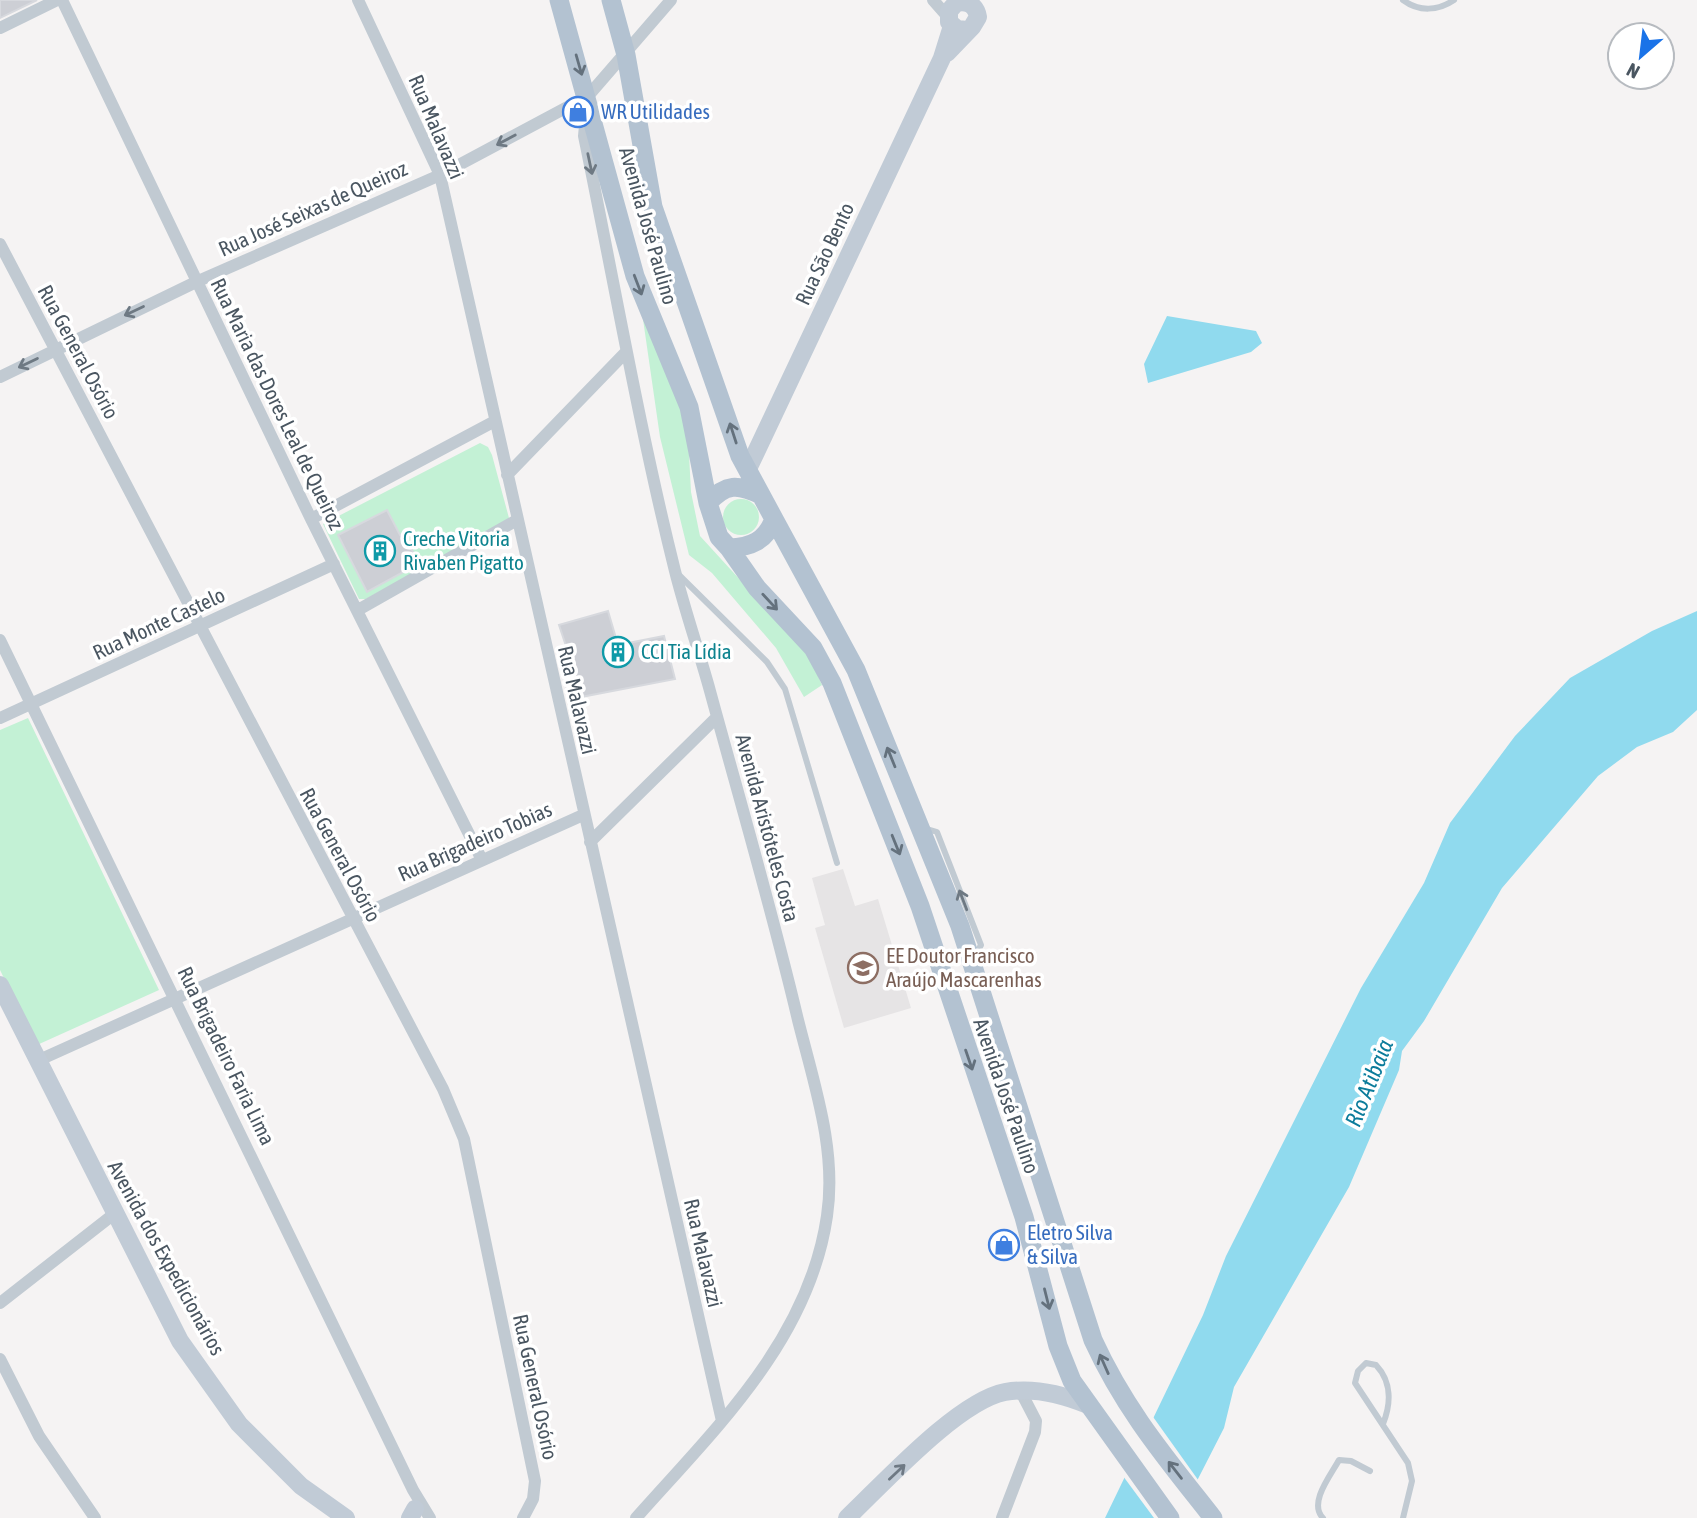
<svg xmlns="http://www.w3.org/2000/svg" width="1697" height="1518" font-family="'Asap Condensed',sans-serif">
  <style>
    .education { fill: #e6e4e5 }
    .green { fill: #c3f1d5 }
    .water { fill: #90daee }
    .pier { fill: #f5f3f3 }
    .building { fill: #cdcfd5; stroke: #d7d9de; stroke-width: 2 }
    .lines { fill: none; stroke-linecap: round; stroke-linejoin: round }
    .lane { stroke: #c1cad2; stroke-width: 6 }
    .street { stroke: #c1cad2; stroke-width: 12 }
    .secondary { stroke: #c1cbd6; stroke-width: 18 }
    .primary { stroke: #b3c2d1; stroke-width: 19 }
    .oneway { stroke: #64717d }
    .oneway2 { stroke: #6e7983 }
    .oneway3 { stroke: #6e7984 }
    .labels { text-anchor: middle; stroke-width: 7; stroke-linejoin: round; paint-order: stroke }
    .shop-label { font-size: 21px; fill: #366cbe; stroke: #fff; text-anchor: start }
    .street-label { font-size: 21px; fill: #4a5661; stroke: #fff }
    .culture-label { font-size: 21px; fill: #0d838f; stroke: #fff; text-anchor: start }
    .education-label { font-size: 21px; fill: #785e54; stroke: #fff; text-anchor: start }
    .water-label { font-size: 23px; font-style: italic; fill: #0c7c9b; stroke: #fff }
  </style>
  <rect width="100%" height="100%" fill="#f5f3f3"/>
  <!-- education -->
  <path class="education" d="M 843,869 L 855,906 L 878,899 L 911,1008 L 844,1028 L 815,928 L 825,925 L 812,878 Z"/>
  <!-- green -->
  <path class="green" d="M 632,243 L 688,435 L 691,492 L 700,536 L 808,654 L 822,685 L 804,697 L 776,648 L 712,573 L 689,555 L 660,437 Z
    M 480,443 L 488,447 L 492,455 L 509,518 L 506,522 L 366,599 L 359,599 L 323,524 Z
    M723 517a18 18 0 1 1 36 0a18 18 0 1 1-36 0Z
    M 28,718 L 159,990 L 37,1045 L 0,970 L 0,730 Z"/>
  <!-- water -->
  <path class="water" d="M 1167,316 L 1256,331 L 1262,343 L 1251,352 L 1148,383 L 1144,364 Z
    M 1697,611 L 1697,710 L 1673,732 L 1637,747 L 1598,776 L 1502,888 L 1424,1021 L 1402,1051 L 1399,1070 L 1349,1187 L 1234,1387 L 1224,1428 L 1178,1518 L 1105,1518 L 1203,1315 L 1226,1256 L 1361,988 L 1424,883 L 1450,823 L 1515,736 L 1570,678 L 1652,631 Z"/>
  <!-- pier -->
  <path class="pier" d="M 1151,1414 L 1201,1484 L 1182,1518 L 1154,1518 L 1123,1476 Z"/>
  <!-- building -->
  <path class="building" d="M 0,0 L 37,0 L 0,18 Z
    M 387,510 L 400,535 L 405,533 L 418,564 L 367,592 L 338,535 Z
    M 608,611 L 618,645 L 664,636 L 675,679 L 581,697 L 579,691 L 568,693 L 563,672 L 572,664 L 559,625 Z"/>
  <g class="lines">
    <!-- lane -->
    <path class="lane" d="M 1403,0 C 1419,12 1438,11 1454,0
      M 679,575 L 767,662 L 785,689 L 837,863
      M 927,829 L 937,832 L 981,945 L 974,958
      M 1383,1424 C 1391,1404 1392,1382 1376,1365 L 1366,1363 L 1358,1371 L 1355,1383 L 1408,1463 L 1412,1481 L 1403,1518
      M 1323,1518 C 1308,1503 1331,1475 1339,1460 L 1351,1461 L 1370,1471"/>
    <!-- street -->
    <path class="street" d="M 62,0 L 311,519 L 482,860
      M 358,0 L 440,175 L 722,1421
      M 933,0 L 948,17
      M 0,28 L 57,0
      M 586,115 L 584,136 C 614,281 639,427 675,571 C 685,611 699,651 710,691 C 740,801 772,910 798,1020 C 814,1084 837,1150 827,1216 C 809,1340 715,1429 636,1518
      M 0,244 L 443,1089 L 464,1139 L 535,1481 L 533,1499 L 523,1518
      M 0,377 L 196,282 L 440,175 L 588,96 L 671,0
      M 507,475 L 626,352
      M 311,519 L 495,421
      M 358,610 L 517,520
      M 0,640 L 413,1490 L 430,1518
      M 0,718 L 334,564
      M 590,842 L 717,717
      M 37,1061 L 583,815
      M 0,1303 L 114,1214
      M 0,1359 L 39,1436 L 95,1518
      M 1002,1518 L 1035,1432 L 1036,1421 L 1021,1392"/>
    <!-- secondary -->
    <path class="secondary" d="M 947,53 L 972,27 L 978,17 C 976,5 967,0 956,3 L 949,11 L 949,22 L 957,29 L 967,30
      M 748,469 L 942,58 L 952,26
      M 0,985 L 180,1341 L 239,1424 L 301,1486 L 346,1518
      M 410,1518 L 415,1509
      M 847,1518 C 883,1484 958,1401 1005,1392 C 1034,1387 1062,1394 1088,1405"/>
    <!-- primary -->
    <path class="primary" d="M 559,0 L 635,276 L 689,407 L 708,503
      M 611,0 L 626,55 L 653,207 L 740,456 L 774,519 C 766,541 751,547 729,548 L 719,537 L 708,503 C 726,483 738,484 761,495
      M 774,519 L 856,670 L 960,926 L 1093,1340 C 1125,1410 1166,1458 1213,1518
      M 729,548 L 757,588 L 813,648 L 832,683 L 920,906 L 1024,1217 L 1058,1346 L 1072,1381 L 1170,1518"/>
  </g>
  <!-- one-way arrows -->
  <defs><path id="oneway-shaft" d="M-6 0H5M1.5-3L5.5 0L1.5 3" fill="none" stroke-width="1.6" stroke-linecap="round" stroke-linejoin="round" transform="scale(1.75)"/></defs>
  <g class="oneway">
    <use href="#oneway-shaft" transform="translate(579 65) rotate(74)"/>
    <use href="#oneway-shaft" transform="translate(638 285) rotate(69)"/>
    <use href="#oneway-shaft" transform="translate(733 433) rotate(-108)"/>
    <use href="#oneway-shaft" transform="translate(770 602) rotate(47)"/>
    <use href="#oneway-shaft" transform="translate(891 757) rotate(-112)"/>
    <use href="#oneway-shaft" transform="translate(896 845) rotate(68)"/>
    <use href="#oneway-shaft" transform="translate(969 1060) rotate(71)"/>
    <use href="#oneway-shaft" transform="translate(1047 1299) rotate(76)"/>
    <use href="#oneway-shaft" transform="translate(1104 1364) rotate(-114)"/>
    <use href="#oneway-shaft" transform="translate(1175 1470) rotate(-128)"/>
  </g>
  <g class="oneway2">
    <use href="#oneway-shaft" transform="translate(506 140) rotate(152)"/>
    <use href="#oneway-shaft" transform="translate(590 164) rotate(78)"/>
    <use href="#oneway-shaft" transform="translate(134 311) rotate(155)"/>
    <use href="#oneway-shaft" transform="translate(28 363) rotate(154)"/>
    <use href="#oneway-shaft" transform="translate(963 900) rotate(-111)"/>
  </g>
  <use class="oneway3" href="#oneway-shaft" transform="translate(897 1472) rotate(-43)"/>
  <!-- icons -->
  <defs>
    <g id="shop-ring" transform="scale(1.575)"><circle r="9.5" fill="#fff" stroke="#3f7fe0" stroke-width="1.5"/><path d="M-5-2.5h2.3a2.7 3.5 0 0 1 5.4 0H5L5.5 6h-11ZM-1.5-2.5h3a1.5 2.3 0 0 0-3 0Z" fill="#3f7fe0"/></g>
    <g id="building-ring" transform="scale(1.575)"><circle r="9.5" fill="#fff" stroke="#0f9aa8" stroke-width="1.5"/><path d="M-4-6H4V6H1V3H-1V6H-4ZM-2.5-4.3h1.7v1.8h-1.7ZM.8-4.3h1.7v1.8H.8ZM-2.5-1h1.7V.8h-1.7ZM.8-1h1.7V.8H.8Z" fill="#0f9aa8"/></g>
    <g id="school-ring" transform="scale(1.575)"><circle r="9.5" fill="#fff" stroke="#8d6e63" stroke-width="1.5"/><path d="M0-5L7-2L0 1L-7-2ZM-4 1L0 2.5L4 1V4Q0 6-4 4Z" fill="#8d6e63"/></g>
  </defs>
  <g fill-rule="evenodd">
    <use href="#shop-ring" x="578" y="112"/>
    <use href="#building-ring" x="380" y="551"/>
    <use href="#building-ring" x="618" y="652"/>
    <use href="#school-ring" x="863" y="968"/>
    <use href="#shop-ring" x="1004" y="1245"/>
  </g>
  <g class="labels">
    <!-- shop labels -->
    <g class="shop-label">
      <text x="601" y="119">WR Utilidades</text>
      <text x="1027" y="1240">Eletro Silva<tspan x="1027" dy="24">&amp; Silva</tspan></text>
    </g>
    <!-- street labels -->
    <g class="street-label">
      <text transform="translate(436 127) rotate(67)" y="7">Rua Malavazzi</text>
      <text transform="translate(313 209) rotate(-24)" y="7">Rua José Seixas de Queiroz</text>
      <text transform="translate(648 226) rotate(74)" y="7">Avenida José Paulino</text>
      <text transform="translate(825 254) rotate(-65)" y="7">Rua São Bento</text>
      <text transform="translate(78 352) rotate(62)" y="7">Rua General Osório</text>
      <text transform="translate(277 404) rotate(64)" y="7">Rua Maria das Dores Leal de Queiroz</text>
      <text transform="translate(159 624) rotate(-25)" y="7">Rua Monte Castelo</text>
      <text transform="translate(577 700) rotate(77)" y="7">Rua Malavazzi</text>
      <text transform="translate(767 828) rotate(75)" y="7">Avenida Aristóteles Costa</text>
      <text transform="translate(475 842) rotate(-24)" y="7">Rua Brigadeiro Tobias</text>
      <text transform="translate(340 855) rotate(62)" y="7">Rua General Osório</text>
      <text transform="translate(226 1056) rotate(64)" y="7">Rua Brigadeiro Faria Lima</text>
      <text transform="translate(1006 1096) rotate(71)" y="7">Avenida José Paulino</text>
      <text transform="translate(703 1253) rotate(77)" y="7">Rua Malavazzi</text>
      <text transform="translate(166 1258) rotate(61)" y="7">Avenida dos Expedicionários</text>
      <text transform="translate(535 1387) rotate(78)" y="7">Rua General Osório</text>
    </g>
    <!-- culture labels -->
    <g class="culture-label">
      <text x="403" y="546">Creche Vitoria<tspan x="403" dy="24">Rivaben Pigatto</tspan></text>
      <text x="641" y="659">CCI Tia Lídia</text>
    </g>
    <!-- education labels -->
    <g class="education-label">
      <text x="886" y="963">EE Doutor Francisco<tspan x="886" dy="24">Araújo Mascarenhas</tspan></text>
    </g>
    <!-- water labels -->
    <g class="water-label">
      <text transform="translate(1369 1083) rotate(-68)" y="8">Rio Atibaia</text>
    </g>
  </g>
  <!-- north arrow -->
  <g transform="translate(1641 56) rotate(208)"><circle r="33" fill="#ffffff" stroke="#b7bbc0" stroke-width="2"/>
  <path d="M0-5L12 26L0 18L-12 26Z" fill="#1a73e8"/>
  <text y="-10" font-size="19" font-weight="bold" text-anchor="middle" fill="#4a5661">N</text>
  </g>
</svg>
